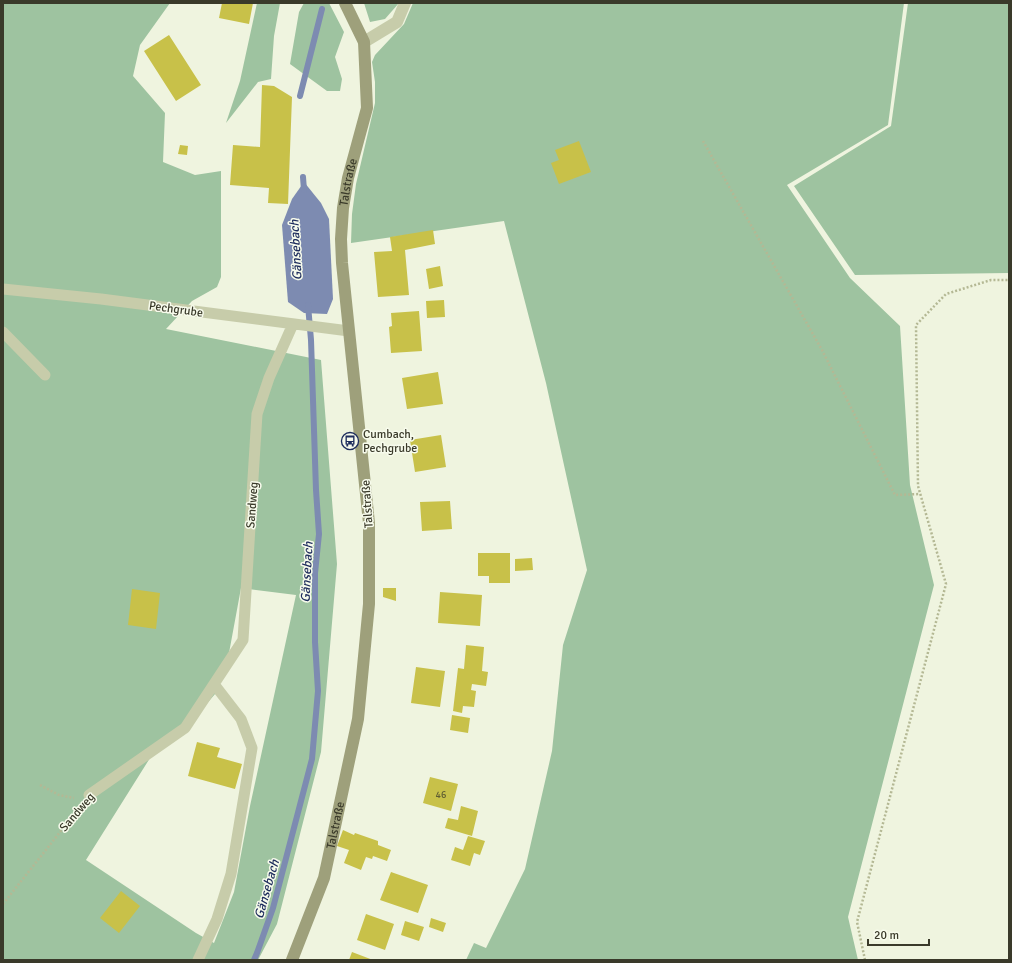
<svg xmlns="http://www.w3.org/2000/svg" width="1012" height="963" font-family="Signika,sans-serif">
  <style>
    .green { fill: #9ec3a0; fill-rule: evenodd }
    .water { fill: #7d8bb1 }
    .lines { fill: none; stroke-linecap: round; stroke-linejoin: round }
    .stream { stroke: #7d8bb1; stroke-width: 6 }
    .building { fill: #c8c149 }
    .path { stroke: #b4b894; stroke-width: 2.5; stroke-dasharray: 2 2; stroke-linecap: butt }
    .lane { stroke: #c7ccaa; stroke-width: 11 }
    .street { stroke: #c7ccaa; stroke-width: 12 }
    .secondary { stroke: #9ea07b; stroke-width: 12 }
    .labels { text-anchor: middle; stroke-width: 3; stroke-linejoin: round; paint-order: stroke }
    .number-label { font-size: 10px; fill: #5e5c32 }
    .street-label { font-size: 12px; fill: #3a3a2a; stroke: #f7fbec }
    .poi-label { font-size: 12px; fill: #3a3a2a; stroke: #f7fbec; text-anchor: start }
    .water-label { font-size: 13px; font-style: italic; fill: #1e2d5d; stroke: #f7fbec }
  </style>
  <rect width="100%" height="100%" fill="#eff4df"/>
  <!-- green -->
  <path class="green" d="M 3,3 L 170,3 L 140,45 L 133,76 L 165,113 L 163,162 L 195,175 L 221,171 L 221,277 L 217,287 L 192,301 L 166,329 L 321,360 L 337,564 L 321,752 L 277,924 L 258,960 L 3,960 ZM 241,588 L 296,595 L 250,806 L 234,892 L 214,943 L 196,933 L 86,860 L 150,758 L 181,734 L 215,694 L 229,653 Z
    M 257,3 L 280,3 L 274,36 L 271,79 L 258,82 L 226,123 L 240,81 Z
    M 304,3 L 329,3 L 344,32 L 335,57 L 342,79 L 340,91 L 327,91 L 290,64 L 299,12 Z
    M 364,3 L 399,3 L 385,19 L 370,22 Z
    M 413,3 L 904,3 L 888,125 L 787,185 L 850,278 L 900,326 L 910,485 L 934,585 L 848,917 L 858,960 L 466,960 L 474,943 L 486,948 L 525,869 L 552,751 L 563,645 L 587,570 L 546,383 L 504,221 L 351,243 L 352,214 L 356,184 L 375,103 L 375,82 L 372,62 L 375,55 L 404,24 Z
    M 908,3 L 1009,3 L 1009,273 L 855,275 L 794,186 L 891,126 Z"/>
  <!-- water -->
  <path class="water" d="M 304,182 L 321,203 L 329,219 L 333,299 L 327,314 L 304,313 L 288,302 L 282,225 L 292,199 Z"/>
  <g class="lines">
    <!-- stream -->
    <path class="stream" d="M 300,96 L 322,9
      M 303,177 L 304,190
      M 254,960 L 257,953 L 273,908 L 312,759 L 318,691 L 315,642 L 315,573 L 319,534 L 316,490 L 311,340 L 308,305"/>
  </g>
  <!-- building -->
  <path class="building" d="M 222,3 L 253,3 L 249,24 L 219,18 Z
    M 169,35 L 201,85 L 176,101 L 144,51 Z
    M 262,85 L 274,86 L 292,97 L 288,204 L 268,203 L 269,188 L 230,185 L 233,145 L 260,147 Z
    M 579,141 L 591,172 L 559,184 L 551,163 L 559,160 L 555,150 Z
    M 180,145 L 188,146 L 187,155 L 178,154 Z
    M 433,230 L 435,244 L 405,250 L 409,295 L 378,297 L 374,252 L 392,251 L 390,237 Z
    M 440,266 L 443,286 L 429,289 L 426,269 Z
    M 444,300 L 445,317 L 427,318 L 426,301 Z
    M 419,311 L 422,351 L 391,353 L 389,327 L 392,326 L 391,313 Z
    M 438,372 L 443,404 L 407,409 L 402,378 Z
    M 441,435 L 446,467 L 415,472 L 410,440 Z
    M 450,501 L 452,529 L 422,531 L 420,502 Z
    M 478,553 L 510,553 L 510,583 L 489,583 L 489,576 L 478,576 Z
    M 532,558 L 533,570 L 515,571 L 515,559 Z
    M 383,588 L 396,588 L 396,601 L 383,597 Z
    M 132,589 L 160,593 L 156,629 L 128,625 Z
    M 440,592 L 482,595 L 480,626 L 438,623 Z
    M 466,645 L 484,647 L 482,671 L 488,672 L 486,686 L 472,684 L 471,690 L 476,691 L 474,707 L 463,706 L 462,713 L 453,711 L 458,668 L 464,669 Z
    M 416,667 L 445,671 L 440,707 L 411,703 Z
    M 452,715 L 470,718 L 468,733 L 450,730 Z
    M 197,742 L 220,748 L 217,757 L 242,764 L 235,789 L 188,776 Z
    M 430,777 L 458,784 L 451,811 L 423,803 Z
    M 461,806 L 478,811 L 472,836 L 445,828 L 448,818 L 458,820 Z
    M 343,830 L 354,835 L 355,833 L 378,841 L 378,845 L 391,850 L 387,861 L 373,856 L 372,859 L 366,857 L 361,870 L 344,863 L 349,850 L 337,846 Z
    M 468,836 L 485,841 L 480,855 L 474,853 L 470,866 L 451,860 L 455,847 L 463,850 Z
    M 391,872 L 428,885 L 418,913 L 380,900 Z
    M 121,891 L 140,906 L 119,933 L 100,918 Z
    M 366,914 L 394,924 L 385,950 L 357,940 Z
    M 431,918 L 446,923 L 443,932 L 429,927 Z
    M 405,921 L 424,927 L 419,941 L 401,935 Z
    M 352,952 L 373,960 L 349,960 Z"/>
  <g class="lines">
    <!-- path -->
    <path class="path" d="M 703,141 L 822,350 L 895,495 L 920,494
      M 40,785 L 59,795 L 74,798
      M 3,904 L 80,807
      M 865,960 L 857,922 L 946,584 L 918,486 L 916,325 L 946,294 L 991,280 L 1009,280"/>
    <!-- lane -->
    <path class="lane" d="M 3,289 L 101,299 L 349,331
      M 3,332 L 45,375
      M 89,795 L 185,728 L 243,640 L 257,414 L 269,378 L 293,324
      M 198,960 L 217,919 L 231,874 L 252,748 L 241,719 L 214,684"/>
    <!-- street -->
    <path class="street" d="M 364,42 L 397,22 L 405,3"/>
    <!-- secondary -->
    <path class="secondary" id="s1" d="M 292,960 L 324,878 L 358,719 L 369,604 L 369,523 L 342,263 L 341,239 L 343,208 L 348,178 L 367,108 L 364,42 L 345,3"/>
  </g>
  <!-- icons -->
  <defs>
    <g id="bus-ring" transform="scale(0.9)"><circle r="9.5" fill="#f7fbec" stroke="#1e2d5d" stroke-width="1.5"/><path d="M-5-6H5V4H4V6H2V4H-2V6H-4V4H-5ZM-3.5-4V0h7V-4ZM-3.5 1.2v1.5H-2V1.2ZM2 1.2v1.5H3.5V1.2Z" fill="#1e2d5d"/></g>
  </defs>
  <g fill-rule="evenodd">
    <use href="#bus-ring" x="350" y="441"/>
  </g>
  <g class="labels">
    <!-- number labels -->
    <g class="number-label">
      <text x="441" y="798">46</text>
    </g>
    <!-- street labels -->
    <g class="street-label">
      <text dy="4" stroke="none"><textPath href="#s1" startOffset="790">Talstraße</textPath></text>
      <text transform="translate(176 309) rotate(8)" y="4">Pechgrube</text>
      <text transform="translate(367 504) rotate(-94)" y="4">Talstraße</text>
      <text transform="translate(252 505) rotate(-86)" y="4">Sandweg</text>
      <text transform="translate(77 812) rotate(-49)" y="4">Sandweg</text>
      <text dy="4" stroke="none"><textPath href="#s1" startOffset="142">Talstraße</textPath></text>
    </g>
    <!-- poi labels -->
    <g class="poi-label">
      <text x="363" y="438">Cumbach,<tspan x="363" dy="14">Pechgrube</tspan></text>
    </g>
    <!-- water labels -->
    <g class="water-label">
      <text transform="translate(295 250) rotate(-93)" y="5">Gänsebach</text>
      <text transform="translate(306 572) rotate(-87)" y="5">Gänsebach</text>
      <text transform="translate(266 889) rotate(-74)" y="5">Gänsebach</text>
    </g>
  </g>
  <!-- border -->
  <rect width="1012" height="963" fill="none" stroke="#3a3a2a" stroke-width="8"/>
  <!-- scale -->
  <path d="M868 939v6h61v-6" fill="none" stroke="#3a3a2a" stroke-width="2"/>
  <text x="874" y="939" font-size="12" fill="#3a3a2a" stroke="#f7fbec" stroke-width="3" paint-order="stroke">20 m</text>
</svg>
